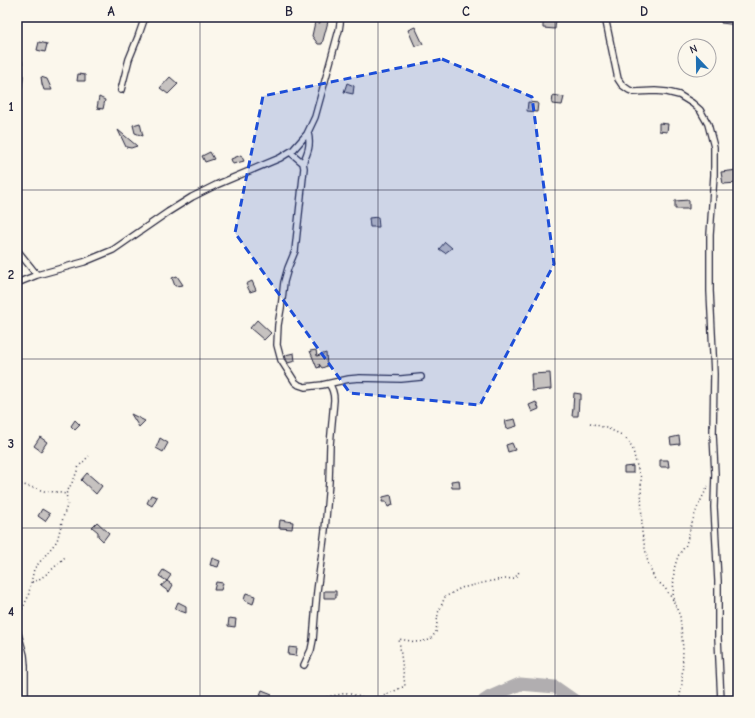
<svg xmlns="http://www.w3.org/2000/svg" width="755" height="718" font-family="'Comic Neue',sans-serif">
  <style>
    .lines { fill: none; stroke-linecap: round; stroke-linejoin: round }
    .river { stroke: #b1aeb0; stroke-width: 13 }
    .building { fill: #c6c2c0; stroke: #22223b }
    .minor-casing { stroke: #22223b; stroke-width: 8 }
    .path { stroke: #22223b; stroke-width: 1.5; stroke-dasharray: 1 3; stroke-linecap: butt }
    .minor { stroke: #fbf7ec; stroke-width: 5.5 }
    .marked { fill: #1d4ed8; fill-opacity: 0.2; stroke: #1d4ed8; stroke-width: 3; stroke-dasharray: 8 5; stroke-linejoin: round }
    .grid { fill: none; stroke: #22223b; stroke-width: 1; stroke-opacity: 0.55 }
    .neatline { fill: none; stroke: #22223b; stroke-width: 1.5 }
    .grid-label { font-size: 13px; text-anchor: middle; font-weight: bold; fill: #22223b }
  </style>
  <rect width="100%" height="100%" fill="#fbf7ec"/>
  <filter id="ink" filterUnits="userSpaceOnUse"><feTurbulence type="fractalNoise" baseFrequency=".025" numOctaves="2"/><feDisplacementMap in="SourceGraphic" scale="8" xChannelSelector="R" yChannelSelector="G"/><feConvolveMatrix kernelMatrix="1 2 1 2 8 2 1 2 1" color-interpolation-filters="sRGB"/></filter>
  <g filter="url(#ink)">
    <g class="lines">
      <!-- river -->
      <path class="river" d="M 484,701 L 490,697 L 520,684 L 555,687 L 575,701"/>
    </g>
    <!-- building -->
    <path class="building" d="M 321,17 L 329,18 L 322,44 L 318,44 L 312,36 L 315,22 L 320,23 Z
      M 722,17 L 738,17 L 738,25 L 721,23 Z
      M 543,19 L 556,19 L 555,29 L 543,28 Z
      M 415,27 L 423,44 L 415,46 L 408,30 Z
      M 39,42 L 47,44 L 45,52 L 37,50 Z
      M 78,74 L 85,75 L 85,81 L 77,81 Z
      M 41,77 L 47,79 L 52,90 L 44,90 L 42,84 Z
      M 170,77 L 178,84 L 168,94 L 160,88 Z
      M 347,83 L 354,86 L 353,94 L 344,92 Z
      M 553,95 L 564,97 L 562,105 L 552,104 Z
      M 99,97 L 105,100 L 103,109 L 97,108 Z
      M 528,102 L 538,103 L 537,112 L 527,111 Z
      M 140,123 L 143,136 L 135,133 L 133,125 Z
      M 659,123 L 668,124 L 667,132 L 659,131 Z
      M 118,130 L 137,146 L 131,148 L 126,147 Z
      M 210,152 L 214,159 L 205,162 L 202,156 Z
      M 241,155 L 244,161 L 233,164 L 231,159 Z
      M 738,170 L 738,183 L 723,184 L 721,172 Z
      M 689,200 L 689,209 L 675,209 L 675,201 Z
      M 378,217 L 379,227 L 370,227 L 369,218 Z
      M 445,242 L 452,248 L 445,253 L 439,249 Z
      M 177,276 L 183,285 L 175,286 L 172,278 Z
      M 252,281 L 256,290 L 250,292 L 246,284 Z
      M 257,320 L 271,333 L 264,340 L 250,328 Z
      M 316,350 L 317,356 L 326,353 L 327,366 L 322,368 L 319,364 L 320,367 L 317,368 L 310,351 Z
      M 294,353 L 295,361 L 288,363 L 286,359 L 285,355 Z
      M 550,373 L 551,389 L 532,391 L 531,374 Z
      M 574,393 L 581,394 L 581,399 L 579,399 L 578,416 L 572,416 L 573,408 Z
      M 536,402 L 539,409 L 532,412 L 529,405 Z
      M 131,414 L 145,421 L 139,427 Z
      M 515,419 L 517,426 L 507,429 L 505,421 Z
      M 75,420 L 80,425 L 75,430 L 71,426 Z
      M 679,436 L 680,444 L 671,445 L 670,438 Z
      M 40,437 L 47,442 L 41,451 L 34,446 Z
      M 160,438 L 168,443 L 163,452 L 156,448 Z
      M 512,443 L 515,450 L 508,452 L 506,445 Z
      M 660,460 L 668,460 L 669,467 L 660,467 Z
      M 633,466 L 633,473 L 624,473 L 624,467 Z
      M 87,473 L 102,486 L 96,494 L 81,480 Z
      M 459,480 L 460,488 L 452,488 L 451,481 Z
      M 151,495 L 157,497 L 152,506 L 147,503 Z
      M 391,495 L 393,505 L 388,507 L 386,502 L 382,502 L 383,497 Z
      M 42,509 L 50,514 L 45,521 L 38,516 Z
      M 280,520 L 293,522 L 292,529 L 279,528 Z
      M 97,522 L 109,533 L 103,541 L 98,536 L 98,532 L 92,527 Z
      M 212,558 L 220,561 L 218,567 L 210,565 Z
      M 163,570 L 171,575 L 167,581 L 159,576 Z
      M 167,581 L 173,585 L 169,592 L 161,586 Z
      M 216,582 L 223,583 L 221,590 L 214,590 Z
      M 324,591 L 336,591 L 336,598 L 324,598 Z
      M 246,593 L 255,596 L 253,604 L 244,600 Z
      M 178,602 L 186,606 L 186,613 L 175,609 Z
      M 229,618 L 236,619 L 235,627 L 228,626 Z
      M 289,647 L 297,648 L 296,656 L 288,655 Z
      M 262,690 L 272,694 L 269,700 L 260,695 Z"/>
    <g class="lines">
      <!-- minor casing -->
      <g class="minor-casing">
        <path id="minor" d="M 605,17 L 618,79 L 622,85 L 629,90 L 634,92 L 655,91 L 667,92 L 679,95 L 692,103 L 700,110 L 708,124 L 714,147 L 714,175 L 710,235 L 710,291 L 714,374 L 713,434 L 715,474 L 714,507 L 718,581 L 718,638 L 721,701
          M 121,90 L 129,59 L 138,37 L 145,17
          M 17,93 C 20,83 20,73 19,63
          M 290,152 L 303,163 L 304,168 L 295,251 L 288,268 L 284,282 L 281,308 L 278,325 L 277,345 L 281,360 L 295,382 L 299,385 L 305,387 L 322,385 L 349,379 L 360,378 L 401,379 L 421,377
          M 303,163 C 308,152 311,145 308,133
          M 17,250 L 37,275
          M 17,283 L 37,275 L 84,262 L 113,250 L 168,212 L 192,197 L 216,185 L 280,158 L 293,150 L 307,134 L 315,117 L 339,30 L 341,17
          M 17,630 L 24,655 L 25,666 L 25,701
          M 304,665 L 311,650 L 313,640 L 317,591 L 325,530 L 329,482 L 330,445 L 334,400 C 334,394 333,389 329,384"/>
      </g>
      <!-- path -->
      <path class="path" d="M 590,423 L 609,429 L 622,435 L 628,441 L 633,450 L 636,463 L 641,478 L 642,533 L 648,563 L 654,578 L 665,588 L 673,600
        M 17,483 L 44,491 L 56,492 L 66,494
        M 32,582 C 42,580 57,565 65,557
        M 17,615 L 21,612 L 28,597 L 34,569 L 57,541 L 64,514 L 68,503 L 66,494 L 74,479 L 79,466 L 89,456
        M 182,701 C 202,695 227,699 248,700 L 251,701
        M 307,701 L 347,693 L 373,701
        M 373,701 L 405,686 L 399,639 L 416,642 L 430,640 L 436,632 L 438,613 L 445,597 L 461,588 L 496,580 L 515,578 L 519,572
        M 679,701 L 682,684 L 683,649 L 680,616 L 673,600 L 674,569 L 678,556 L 686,545 L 691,525 L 698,506 L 708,486"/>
      <!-- minor -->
      <use href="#minor" class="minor"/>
    </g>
  </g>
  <!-- marked area -->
  <path class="marked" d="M 442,59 L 532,97 L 554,264 L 480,405 L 350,393 L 235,233 L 263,96 Z"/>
  <!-- grid -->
  <path class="grid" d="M 200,17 L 200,701M 378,17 L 378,701M 555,17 L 555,701M 17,190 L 738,190M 17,359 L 738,359M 17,528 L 738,528"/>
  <!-- margin -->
  <rect width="755" height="718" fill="none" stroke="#fbf7ec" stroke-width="44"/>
  <!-- north arrow -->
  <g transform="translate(697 58) rotate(338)"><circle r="19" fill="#fbf7ec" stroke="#a4a2a5"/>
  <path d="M0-3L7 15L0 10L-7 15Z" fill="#1f6fb2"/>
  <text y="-6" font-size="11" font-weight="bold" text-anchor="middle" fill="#22223b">N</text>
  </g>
  <rect x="22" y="22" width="711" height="674" class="neatline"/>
  <g class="grid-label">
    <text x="111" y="16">A</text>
    <text x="289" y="16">B</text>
    <text x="466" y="16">C</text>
    <text x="644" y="16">D</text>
    <text x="11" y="111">1</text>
    <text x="11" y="279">2</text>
    <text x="11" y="448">3</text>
    <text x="11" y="616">4</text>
  </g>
</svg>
